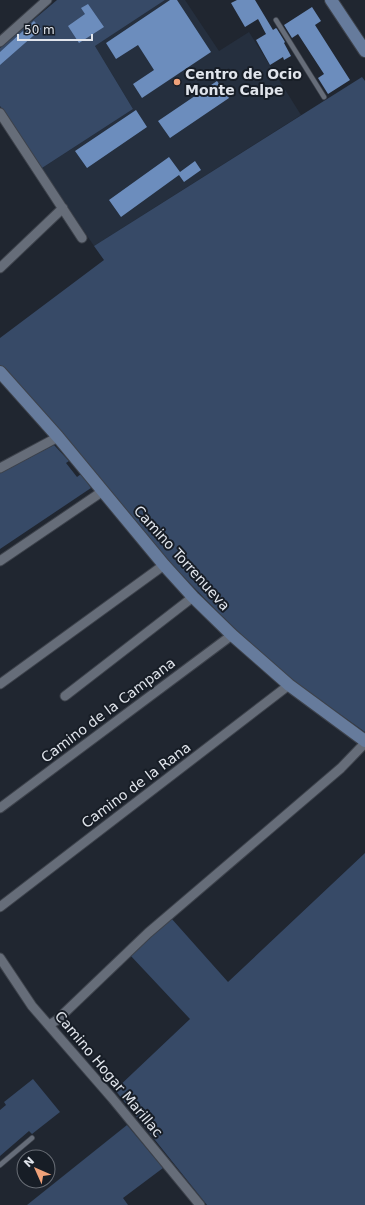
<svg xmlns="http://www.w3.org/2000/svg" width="365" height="1205" font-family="'DejaVu Sans',sans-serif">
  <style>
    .built { fill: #252f3e }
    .green { fill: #374a67 }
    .building { fill: #6c8dbd }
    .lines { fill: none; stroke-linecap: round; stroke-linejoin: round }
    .lane-casing { stroke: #3d424b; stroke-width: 6 }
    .street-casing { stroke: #3d424b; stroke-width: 11 }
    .secondary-casing { stroke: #3d424b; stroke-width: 14 }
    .lane { stroke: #666d79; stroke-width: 4.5 }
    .street { stroke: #666d79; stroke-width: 9 }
    .secondary { stroke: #667b9c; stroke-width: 12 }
    .poi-dot { fill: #f0a27a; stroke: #171d26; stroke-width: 1.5 }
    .labels { text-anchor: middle; stroke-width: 4; stroke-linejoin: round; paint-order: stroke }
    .poi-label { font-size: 14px; font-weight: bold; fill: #e1e5ec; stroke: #171d26; text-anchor: start }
    .street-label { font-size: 14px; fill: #e1e5ec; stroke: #171d26 }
  </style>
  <rect width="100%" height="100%" fill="#202630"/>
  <!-- built -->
  <path class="built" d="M 165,0 L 185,0 L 219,51 L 249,32 L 301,115 L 94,246 L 42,168 L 133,109 L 95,46 Z"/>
  <!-- green -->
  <path class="green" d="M 57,0 L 165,0 L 95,46 L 133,109 L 42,168 L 0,106 L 0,48 Z
    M 362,77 L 365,81 L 365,732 L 296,683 L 260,653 L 218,612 L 172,565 L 110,490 L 0,367 L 0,338 L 104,260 L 94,246 Z
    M 54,445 L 69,461 L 66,463 L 77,477 L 81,474 L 91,488 L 0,549 L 0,473 Z
    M 365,853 L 365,1205 L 207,1205 L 115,1090 L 190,1019 L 130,955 L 171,918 L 228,982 Z
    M 33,1079 L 60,1112 L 32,1134 L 29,1131 L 0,1156 L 0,1110 L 6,1105 L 4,1102 Z
    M 127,1125 L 163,1168 L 123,1198 L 128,1205 L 27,1205 Z"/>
  <!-- building -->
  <path class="building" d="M 170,0 L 177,0 L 211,52 L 142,98 L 133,84 L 154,70 L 138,45 L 116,59 L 106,43 Z
    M 237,0 L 255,0 L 273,30 L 276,28 L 277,29 L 285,42 L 284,43 L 291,56 L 284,60 L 283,57 L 270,65 L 256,40 L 266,34 L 258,19 L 245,27 L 231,3 Z
    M 88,4 L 104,27 L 79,43 L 68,26 L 85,14 L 81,8 Z
    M 312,7 L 321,21 L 315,25 L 350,80 L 328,94 L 318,78 L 324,74 L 298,34 L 292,38 L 284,25 Z
    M 34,21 L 41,29 L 0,65 L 0,52 Z
    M 217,81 L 229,98 L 170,138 L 158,121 Z
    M 136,110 L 147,127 L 87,168 L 75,151 Z
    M 169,157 L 180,172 L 195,161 L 201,170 L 184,182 L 179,175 L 121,217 L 109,200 Z"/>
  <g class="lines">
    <!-- lane casing -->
    <g class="lane-casing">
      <path id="lane" d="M 276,20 L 324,97
        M 0,1165 L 32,1138"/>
    </g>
    <!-- street casing -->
    <g class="street-casing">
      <path id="street" d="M 0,42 L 47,0
        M 0,113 L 82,238
        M 0,268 L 63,208
        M 0,468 L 58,437
        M 0,561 L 103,491
        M 0,684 L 164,565
        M 65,696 L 193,597
        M 0,808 L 232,635
        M 0,907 L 289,685
        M 0,958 L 32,1006 L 112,1098 L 200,1205
        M 49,1025 L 57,1020 L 148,933 L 341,768 L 365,743"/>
    </g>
    <!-- secondary casing -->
    <g class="secondary-casing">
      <path id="secondary" d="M 331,0 L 365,51
        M 0,372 L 58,437 L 164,565 L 193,597 L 232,635 L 289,685 L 365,741"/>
    </g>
    <!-- lane -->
    <use href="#lane" class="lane"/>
    <!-- street -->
    <use href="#street" class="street"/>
    <!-- secondary -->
    <use href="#secondary" class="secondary"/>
  </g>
  <!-- markers -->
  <circle class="poi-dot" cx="177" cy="82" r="4"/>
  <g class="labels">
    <!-- poi labels -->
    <g class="poi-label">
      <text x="185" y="79">Centro de Ocio<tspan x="185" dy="16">Monte Calpe</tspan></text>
    </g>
    <!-- street labels -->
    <g class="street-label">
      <text transform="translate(182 558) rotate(48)" y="5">Camino Torrenueva</text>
      <text transform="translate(108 710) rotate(-37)" y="5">Camino de la Campana</text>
      <text transform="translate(136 785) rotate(-37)" y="5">Camino de la Rana</text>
      <text transform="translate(109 1074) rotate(50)" y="5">Camino Hogar Marillac</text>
    </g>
  </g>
  <!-- north arrow -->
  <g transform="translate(36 1169) rotate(315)"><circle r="19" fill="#171d26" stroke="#686d75"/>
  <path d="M0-3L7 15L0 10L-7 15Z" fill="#f0a27a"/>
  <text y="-6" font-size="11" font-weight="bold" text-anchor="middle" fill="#e1e5ec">N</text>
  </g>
  <!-- scale -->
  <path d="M18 34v6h74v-6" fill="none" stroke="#e1e5ec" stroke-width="2"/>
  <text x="24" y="34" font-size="12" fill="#e1e5ec" stroke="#171d26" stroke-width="3" paint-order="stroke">50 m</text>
</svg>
